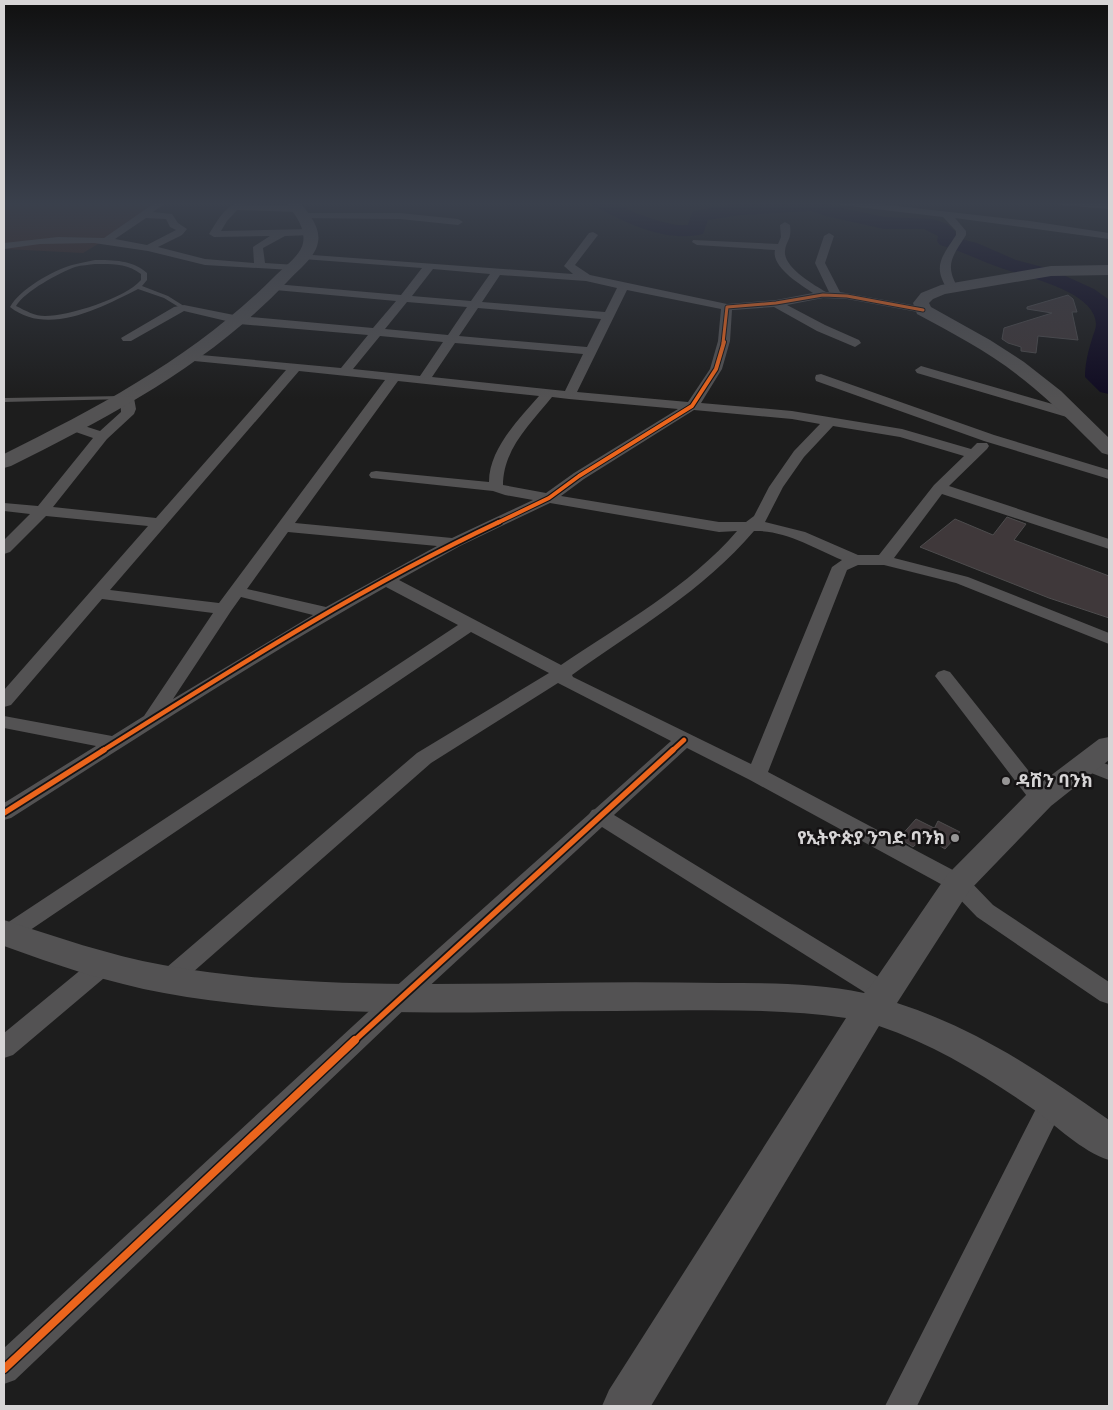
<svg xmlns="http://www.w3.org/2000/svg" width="1113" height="1410" font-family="'DM Sans','Noto Sans Ethiopic',sans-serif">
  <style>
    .green { fill: #382520 }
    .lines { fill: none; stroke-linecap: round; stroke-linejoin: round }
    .river { fill: #100b21; fill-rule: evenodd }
    .building { fill: #3f383a; stroke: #4d4c4d }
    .lane { fill: #535253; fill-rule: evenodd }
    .street { fill: #535253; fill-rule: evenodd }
    .secondary { fill: #535253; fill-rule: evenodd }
    .cycleway-far4-casing { stroke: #151314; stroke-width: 5 }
    .cycleway-far3-casing { stroke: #151314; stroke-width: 6 }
    .cycleway-far2-casing { stroke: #151314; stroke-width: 8 }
    .cycleway-far1-casing { stroke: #151314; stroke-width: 9 }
    .cycleway-casing { stroke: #151314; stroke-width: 11 }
    .cycleway-far4 { stroke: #eb651d; stroke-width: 3 }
    .cycleway-far3 { stroke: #eb651d; stroke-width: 4 }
    .cycleway-far2 { stroke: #eb651d; stroke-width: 4.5 }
    .cycleway-far1 { stroke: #eb651d; stroke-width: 5.5 }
    .cycleway { stroke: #eb651d; stroke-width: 8 }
    .poi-dot { fill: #969595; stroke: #151314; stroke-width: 2 }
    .labels { text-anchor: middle; stroke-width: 5; stroke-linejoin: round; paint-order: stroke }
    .poi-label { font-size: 18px; font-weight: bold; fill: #d7d5d6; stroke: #151314; text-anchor: start }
  </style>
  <rect width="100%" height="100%" fill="#1d1d1d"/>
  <!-- green -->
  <path class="green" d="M 4,202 L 168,202 L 83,253 L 4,249 Z"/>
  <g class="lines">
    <!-- river -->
    <path class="river" d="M 592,202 L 614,202 L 638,214 L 659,221 L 676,225 L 688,225 L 692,212 L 699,210 L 741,203 L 822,202 L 838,207 L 884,217 L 933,219 L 947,224 L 955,231 L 957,238 L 977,243 L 1016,260 L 1050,269 L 1094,289 L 1108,299 L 1109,394 L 1100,392 L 1085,377 C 1085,364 1088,352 1092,339 C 1093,335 1096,329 1096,324 C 1095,291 1026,277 1001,268 C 980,261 962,251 940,245 L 937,241 L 938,236 L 924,229 L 884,229 L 826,216 L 812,211 L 741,215 L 708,220 L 703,234 C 665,243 627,223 594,206 Z"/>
  </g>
  <!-- building -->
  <path class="building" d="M 1068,295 L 1073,299 L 1077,312 L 1072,312 L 1078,340 L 1038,336 L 1036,353 L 1021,351 L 1021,347 L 1008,343 L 1002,339 L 1004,328 L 1052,313 L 1027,309 L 1027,307 Z
    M 1007,517 L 1026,524 L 1014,540 L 1109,576 L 1109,618 L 1049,598 L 920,547 L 955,519 L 993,535 Z
    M 916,819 L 934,828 L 913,847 L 899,838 Z
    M 938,821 L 960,832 L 945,849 L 929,839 Z"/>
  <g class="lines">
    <!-- lane -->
    <path class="lane" d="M 95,260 C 113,260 133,260 147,273 L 147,280 L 142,286 L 168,296 L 187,308 L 182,309 L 164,298 L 138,289 C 102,307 48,337 10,307 C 20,289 52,271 72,265 C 79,263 87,262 95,260 ZM 95,264 C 111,264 127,263 141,274 L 141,280 C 126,298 69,316 45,316 C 35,316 26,311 16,306 C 25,291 59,273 75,267 C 82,265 89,265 95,264 Z
      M 123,396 L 125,397 L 125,399 L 4,402 L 4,398 Z"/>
    <!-- street -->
    <path class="street" d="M 156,202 L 167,202 L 153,212 L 172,214 L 178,223 L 187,229 L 182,235 L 158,247 L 205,259 L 254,263 L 253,247 L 270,236 L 214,237 L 209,234 C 216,223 223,209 235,204 L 298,206 L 303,209 L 298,212 L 237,210 L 227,221 L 221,231 L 311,229 L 316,232 L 311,235 L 285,236 L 263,248 L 265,263 L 296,265 L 297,267 L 296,269 L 292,270 L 205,265 L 148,251 L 94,243 L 40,244 L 4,249 L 4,243 L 58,237 L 104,238 ZM 146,218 L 166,219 L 170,227 L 176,230 L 147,245 L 115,239 Z
      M 836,202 L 862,202 L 1030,221 L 1109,233 L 1109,239 L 955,218 L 966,231 L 966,235 C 953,256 944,264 958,288 L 952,291 L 948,290 C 932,266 942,257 956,235 L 956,231 L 943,217 L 841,205 Z
      M 1056,202 L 1109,203 L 1109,209 L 1061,205 Z
      M 303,213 L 400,213 L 458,219 L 463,222 L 458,225 L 400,219 L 300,218 L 300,214 Z
      M 785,222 L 790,225 C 792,241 786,240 785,251 C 783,267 814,285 826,292 L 829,292 L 815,263 L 824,236 L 829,233 L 834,236 L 825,263 L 840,292 L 923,307 L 929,310 L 923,313 L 847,299 L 823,298 L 787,305 L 825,325 L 859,340 L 861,343 L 855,347 L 817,331 L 774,307 L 732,310 L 730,341 L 722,369 L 701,403 L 792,411 L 902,429 L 971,449 L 977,443 L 987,443 L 989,446 L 987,449 L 949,486 L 1109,539 L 1109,549 L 942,494 L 894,558 L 968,577 L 1109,633 L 1109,644 L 956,583 L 884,565 L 858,565 L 847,570 L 768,772 L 966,877 L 993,905 L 1109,982 L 1109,1004 L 1100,1001 L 977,917 L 950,889 L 750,780 L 687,748 L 614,815 L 893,986 L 897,993 L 893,1000 L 885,1003 L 877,1000 L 602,827 L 410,1004 L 15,1380 L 4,1384 L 4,1348 L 392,990 L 589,814 L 592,810 L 595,809 L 671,741 L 558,683 L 431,763 L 176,987 L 168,990 L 160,987 L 156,980 L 160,973 L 417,753 L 549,673 L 471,632 L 14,941 L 4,943 L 4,925 L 458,625 L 386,587 C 258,659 135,739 11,818 L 4,820 L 4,803 L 96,746 L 4,728 L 4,716 L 112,736 L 144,716 L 213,613 L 102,599 L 11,705 L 4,707 L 4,690 L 148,526 L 46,516 L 10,552 L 4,554 L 4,540 L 30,514 L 4,511 L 4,503 L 38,506 L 93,438 L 70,430 L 68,427 L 70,424 L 75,423 L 100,431 L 121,412 L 120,398 L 127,394 L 134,398 L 136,409 L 134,414 L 107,439 L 53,507 L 156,518 L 286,370 L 194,361 L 188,357 L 190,354 L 341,368 L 368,335 L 239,324 L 184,311 L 131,341 L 123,341 L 121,338 L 174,307 L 184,305 L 239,316 L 373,328 L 396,301 L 275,290 L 269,287 L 275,284 L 401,295 L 422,268 L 303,259 L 299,258 L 298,256 L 299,254 L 573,274 L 564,266 L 589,233 L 593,232 L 598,235 L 575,265 L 590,275 L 727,304 L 776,300 L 813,293 C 801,285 771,267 775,250 L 697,245 L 692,242 L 693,240 L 778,244 L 781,237 L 780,225 ZM 433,269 L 490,274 L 471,301 L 412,296 ZM 500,275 L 586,281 L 617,288 L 605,312 L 482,302 ZM 627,290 L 721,309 L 718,341 L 710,369 L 688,402 L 577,392 ZM 407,302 L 467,307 L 448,335 L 385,329 ZM 478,308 L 601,319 L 587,347 L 459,336 ZM 380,336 L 443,342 L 420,376 L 353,369 ZM 455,343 L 583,354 L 565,391 L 432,377 ZM 299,371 L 385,380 L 219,603 L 110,590 ZM 398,381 L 539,396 C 519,419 489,449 489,482 L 376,471 L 371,472 L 369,475 L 371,478 L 493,491 L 505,495 L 533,500 L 452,538 L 295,523 ZM 552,397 L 569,399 L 678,409 L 574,473 L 546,493 L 503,485 C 503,449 531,423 552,397 ZM 694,410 L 792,419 L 820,424 L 794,451 L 769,487 L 754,516 L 746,522 L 719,522 L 561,496 L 584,479 ZM 833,426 L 900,437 L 964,456 L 934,485 L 879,555 L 858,555 L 805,532 L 765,522 L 783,487 L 804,457 ZM 550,503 L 719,532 L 737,531 C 690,586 620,625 561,665 L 399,580 L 460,546 ZM 754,531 C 785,530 814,548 842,560 L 832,567 L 751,764 L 573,677 L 572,675 C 635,630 704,590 754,531 ZM 288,532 L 437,546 L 326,607 L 247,589 ZM 241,597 L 313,615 L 173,699 L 231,611 Z
      M 921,366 L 1080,412 L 1082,415 L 1080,418 L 1070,418 L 917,373 L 915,370 Z
      M 821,374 L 994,435 L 1109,470 L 1109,479 L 984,441 L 816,381 L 815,378 L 816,375 Z
      M 944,670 L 950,672 L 1047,794 L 1050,799 L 1047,804 L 1040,806 L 1033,804 L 935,676 L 938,672 Z
      M 1088,757 L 1109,765 L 1109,780 L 1081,769 L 1078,764 L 1081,759 Z
      M 102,957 L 110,959 L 114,966 L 110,973 L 13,1055 L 4,1058 L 4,1033 L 94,959 Z
      M 1053,1090 L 1062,1093 L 1066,1101 L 917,1406 L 885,1406 L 1044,1093 Z"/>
    <!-- secondary -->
    <path class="secondary" d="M 286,202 L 300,202 C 308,213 321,227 318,242 C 316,257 298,270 288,281 C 209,364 113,415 11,466 L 4,468 L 4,454 C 103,405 198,354 276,275 C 285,266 301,255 303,243 C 306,227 294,214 286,202 Z
      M 1109,265 L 1109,275 L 1051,276 L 945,294 L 933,299 L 929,303 L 931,307 L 990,340 L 1024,362 L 1061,391 L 1109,438 L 1109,455 L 1102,453 C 1077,428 1052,402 1024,380 C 991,353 954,334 917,314 L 913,303 L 921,293 L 941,285 L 1051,266 Z
      M 1109,737 L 1109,760 L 1051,806 L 969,891 L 897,1003 C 975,1028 1043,1073 1109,1120 L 1109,1160 C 1081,1151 1057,1126 1033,1109 C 985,1076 935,1045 879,1026 L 651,1406 L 602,1406 L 609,1390 L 846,1018 C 770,1007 692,1011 615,1011 C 465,1011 312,1020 164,993 C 109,983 56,965 4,946 L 4,920 C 57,937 108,955 163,965 C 290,988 422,984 550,983 C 607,982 664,982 720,983 C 768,983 817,983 864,993 L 873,983 L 947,875 L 1029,792 L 1099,739 Z"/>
    <!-- cycleway-far4 casing -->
    <g class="cycleway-far4-casing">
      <path id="cycleway-far4" d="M 723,343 L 727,307 L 776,303 L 823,295 L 847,296 L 923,310"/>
    </g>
    <!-- cycleway-far3 casing -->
    <g class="cycleway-far3-casing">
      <path id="cycleway-far3" d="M 497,523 L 549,498 L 579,476 L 692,406 L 716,369 L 724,342"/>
    </g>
    <!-- cycleway-far2 casing -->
    <g class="cycleway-far2-casing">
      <path id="cycleway-far2" d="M 102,751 C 231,670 361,587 499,522
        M 672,751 L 684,740"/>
    </g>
    <!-- cycleway-far1 casing -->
    <g class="cycleway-far1-casing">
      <path id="cycleway-far1" d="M 4,813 L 104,750
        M 354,1041 L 673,750"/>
    </g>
    <!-- cycleway casing -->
    <g class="cycleway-casing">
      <path id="cycleway" d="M 4,1369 L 355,1040"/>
    </g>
    <!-- cycleway-far4 -->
    <use href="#cycleway-far4" class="cycleway-far4"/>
    <!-- cycleway-far3 -->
    <use href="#cycleway-far3" class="cycleway-far3"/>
    <!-- cycleway-far2 -->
    <use href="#cycleway-far2" class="cycleway-far2"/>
    <!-- cycleway-far1 -->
    <use href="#cycleway-far1" class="cycleway-far1"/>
    <!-- cycleway -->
    <use href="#cycleway" class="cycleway"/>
  </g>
  <!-- sky -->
  <linearGradient id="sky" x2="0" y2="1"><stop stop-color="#101010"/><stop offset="0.51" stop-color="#3a404c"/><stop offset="1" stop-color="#3a404c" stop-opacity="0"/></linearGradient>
  <rect width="1113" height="399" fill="url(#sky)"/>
  <!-- markers -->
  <g class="poi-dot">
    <circle cx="1006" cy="781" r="5"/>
    <circle cx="955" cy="838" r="5"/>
  </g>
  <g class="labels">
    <!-- poi labels -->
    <g class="poi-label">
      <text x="1016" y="787">ዳሽን ባንክ</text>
      <text x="945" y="844" text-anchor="end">የኢትዮጵያ ንግድ ባንክ</text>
    </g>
  </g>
  <!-- border -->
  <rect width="1113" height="1410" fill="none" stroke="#d7d5d6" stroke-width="10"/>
</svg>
